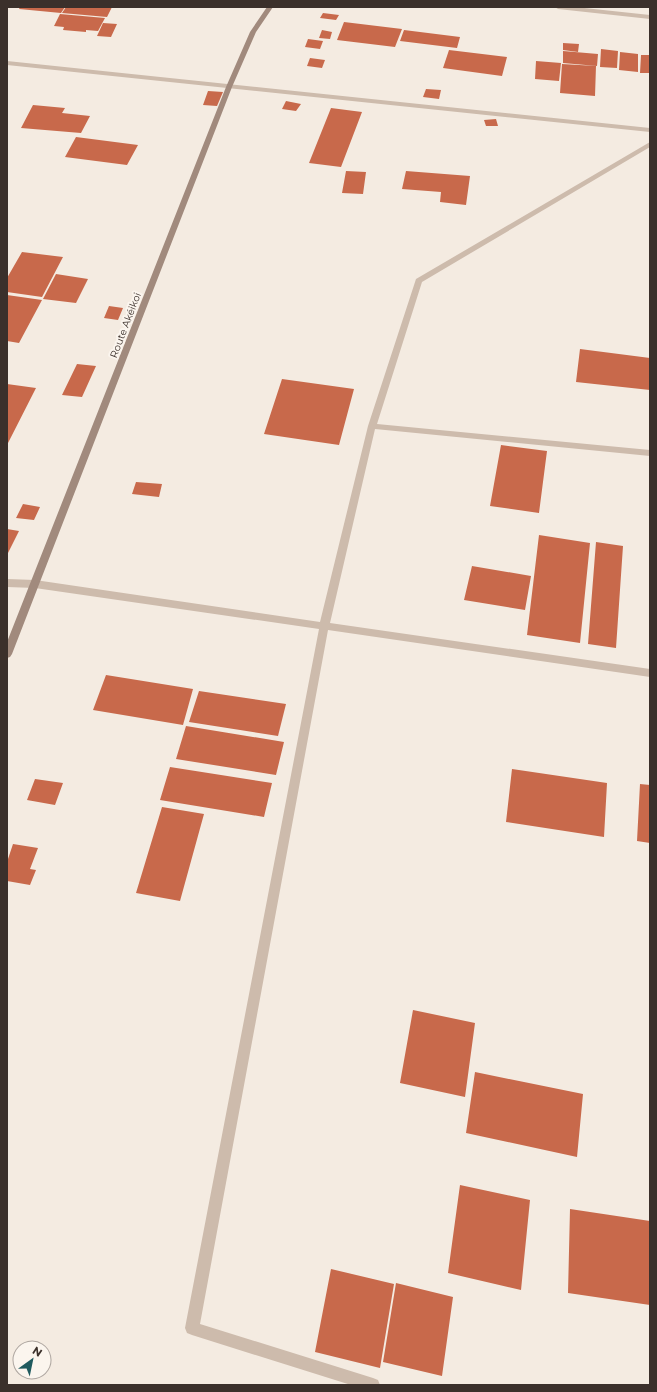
<svg xmlns="http://www.w3.org/2000/svg" width="657" height="1392" font-family="Montserrat,sans-serif">
  <style>
    .building { fill: #c8694b }
    .lines { fill: none; stroke-linecap: round; stroke-linejoin: round }
    .street { fill: #cdbbac; fill-rule: evenodd }
    .secondary { fill: #a18a7d; fill-rule: evenodd }
    .labels { text-anchor: middle; stroke-width: 4; stroke-linejoin: round; paint-order: stroke }
    .far-street-label { font-size: 10px; fill: #3b302b; stroke: #fbf5ee }
  </style>
  <rect width="100%" height="100%" fill="#f4ebe1"/>
  <!-- building -->
  <path class="building" d="M 20,7 L 65,7 L 61,13 L 19,9 Z
    M 66,7 L 112,7 L 107,17 L 62,13 Z
    M 323,13 L 339,15 L 336,20 L 320,18 Z
    M 60,14 L 105,18 L 98,31 L 86,30 L 86,32 L 63,30 L 64,27 L 54,26 Z
    M 344,22 L 402,29 L 395,47 L 337,40 Z
    M 103,23 L 117,24 L 111,37 L 97,36 Z
    M 322,30 L 332,32 L 330,39 L 319,38 Z
    M 404,30 L 460,37 L 457,48 L 400,41 Z
    M 308,39 L 323,41 L 320,49 L 305,47 Z
    M 563,43 L 579,44 L 578,52 L 563,50 Z
    M 601,49 L 618,51 L 617,68 L 600,67 Z
    M 449,50 L 507,57 L 502,76 L 443,68 Z
    M 563,51 L 598,54 L 597,66 L 563,63 Z
    M 620,52 L 638,54 L 638,72 L 619,70 Z
    M 641,55 L 650,55 L 650,73 L 640,73 Z
    M 310,58 L 325,60 L 322,68 L 307,66 Z
    M 536,61 L 561,63 L 559,81 L 535,79 Z
    M 562,64 L 596,66 L 595,96 L 560,93 Z
    M 426,89 L 441,90 L 439,99 L 423,97 Z
    M 208,91 L 223,92 L 217,106 L 203,105 Z
    M 286,101 L 301,104 L 296,111 L 282,109 Z
    M 33,105 L 65,108 L 62,113 L 90,116 L 81,133 L 21,128 Z
    M 331,108 L 362,112 L 341,167 L 309,163 Z
    M 496,119 L 498,126 L 486,126 L 484,120 Z
    M 76,137 L 138,145 L 127,165 L 65,157 Z
    M 346,171 L 366,172 L 363,194 L 342,193 Z
    M 406,171 L 470,176 L 466,205 L 440,202 L 441,192 L 402,189 Z
    M 22,252 L 63,257 L 42,297 L 7,292 L 7,278 Z
    M 56,274 L 88,279 L 76,303 L 43,299 Z
    M 7,295 L 42,300 L 19,343 L 7,341 Z
    M 109,306 L 123,308 L 118,320 L 104,318 Z
    M 580,349 L 650,358 L 650,390 L 576,382 Z
    M 77,364 L 96,366 L 82,397 L 62,395 Z
    M 282,379 L 354,389 L 339,445 L 264,434 Z
    M 7,384 L 36,388 L 7,445 Z
    M 501,445 L 547,451 L 539,513 L 490,506 Z
    M 136,482 L 162,484 L 159,497 L 132,494 Z
    M 23,504 L 40,507 L 34,520 L 16,518 Z
    M 7,529 L 19,531 L 7,555 Z
    M 539,535 L 590,543 L 580,643 L 527,635 Z
    M 596,542 L 623,546 L 616,648 L 588,644 Z
    M 472,566 L 531,576 L 525,610 L 464,600 Z
    M 106,675 L 193,689 L 183,725 L 93,710 Z
    M 199,691 L 286,704 L 278,736 L 189,722 Z
    M 186,726 L 284,742 L 276,775 L 176,759 Z
    M 170,767 L 272,783 L 264,817 L 160,800 Z
    M 512,769 L 607,783 L 604,837 L 506,822 Z
    M 35,779 L 63,783 L 55,805 L 27,800 Z
    M 640,784 L 650,785 L 650,843 L 637,841 Z
    M 162,807 L 204,814 L 180,901 L 136,893 Z
    M 13,844 L 38,848 L 30,869 L 36,870 L 30,885 L 7,881 L 7,862 Z
    M 413,1010 L 475,1023 L 465,1097 L 400,1083 Z
    M 475,1072 L 583,1094 L 577,1157 L 466,1133 Z
    M 460,1185 L 530,1200 L 521,1290 L 448,1273 Z
    M 570,1209 L 650,1221 L 650,1305 L 568,1293 Z
    M 331,1269 L 394,1284 L 380,1368 L 315,1352 Z
    M 396,1283 L 453,1297 L 442,1376 L 383,1362 Z"/>
  <g class="lines">
    <!-- street -->
    <path class="street" d="M 555,7 L 575,7 L 650,15 L 650,19 L 558,9 Z
      M 7,61 L 650,128 L 650,132 L 7,65 Z
      M 650,142 L 650,147 L 422,282 L 377,424 L 650,450 L 650,456 L 375,429 L 330,623 L 650,669 L 650,677 L 328,630 L 200,1324 L 373,1378 L 378,1380 L 380,1385 L 351,1385 L 192,1335 L 187,1333 L 185,1328 L 319,629 L 35,588 L 7,587 L 7,579 L 35,580 L 320,622 L 368,426 L 416,279 Z"/>
    <!-- secondary -->
    <path class="secondary" d="M 267,7 L 273,7 L 256,32 L 232,87 L 12,654 L 10,657 L 7,658 L 7,642 L 226,87 L 250,32 Z"/>
  </g>
  <g class="labels">
    <!-- far-street labels -->
    <g class="far-street-label">
      <text transform="translate(125 325) rotate(-69)" y="4">Route Akéikoi</text>
    </g>
  </g>
  <!-- border -->
  <rect width="657" height="1392" fill="none" stroke="#3b302b" stroke-width="16"/>
  <!-- north arrow -->
  <g transform="translate(32 1360) rotate(33)"><circle r="19" fill="#fbf5ee" stroke="#aea6a0"/>
  <path d="M0-3L7 15L0 10L-7 15Z" fill="#1f5a5e"/>
  <text y="-6" font-size="11" font-weight="bold" text-anchor="middle" fill="#3b302b">N</text>
  </g>
</svg>
